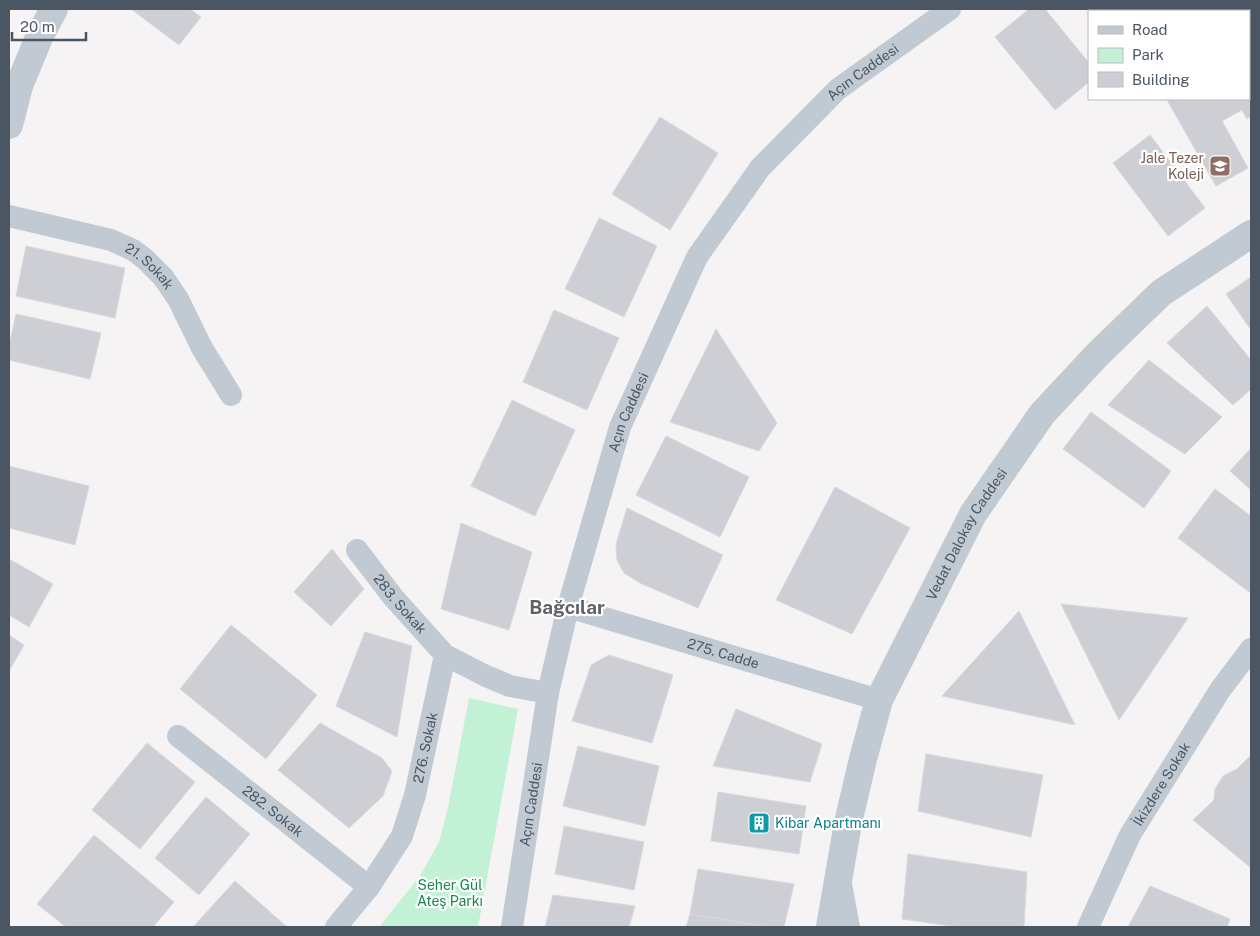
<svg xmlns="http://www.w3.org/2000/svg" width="1260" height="936" font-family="'Public Sans',sans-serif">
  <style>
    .green { fill: #c3f1d5 }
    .building { fill: #cdcfd5; stroke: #d7d9de }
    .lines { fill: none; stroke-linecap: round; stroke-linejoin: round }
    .minor { stroke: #c1cad2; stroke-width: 22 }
    .tertiary { stroke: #c1cad2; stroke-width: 28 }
    .labels { text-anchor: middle; stroke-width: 4.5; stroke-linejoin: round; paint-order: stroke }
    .street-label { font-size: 14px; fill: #4a5661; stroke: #fff }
    .education-label { font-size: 14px; fill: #785e54; stroke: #fff; text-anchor: end }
    .culture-label { font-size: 14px; fill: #0d838f; stroke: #fff; text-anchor: start }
    .park-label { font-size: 14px; fill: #17864f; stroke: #fff }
    .district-label { font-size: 19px; font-weight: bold; fill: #5f6368; stroke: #fff }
  </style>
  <rect width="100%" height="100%" fill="#f5f3f3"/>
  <!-- green -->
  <path class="green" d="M 469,698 L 518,709 L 478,927 L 379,927 L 420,876 L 439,842 L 448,808 Z"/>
  <!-- building -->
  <path class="building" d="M 131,9 L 190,9 L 201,17 L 179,45 Z
    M 1029,9 L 1045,9 L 1089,63 L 1089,82 L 1055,110 L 995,37 Z
    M 1174,9 L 1251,9 L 1251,17 L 1249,18 L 1249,11 L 1175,11 Z
    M 1251,53 L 1251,116 L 1247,119 L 1242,110 L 1222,121 L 1248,168 L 1216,186 L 1167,100 L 1169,99 L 1249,99 L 1249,55 Z
    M 660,117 L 718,153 L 670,230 L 612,194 Z
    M 1150,135 L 1205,208 L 1168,236 L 1113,163 Z
    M 599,218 L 657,246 L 624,317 L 565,289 Z
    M 26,246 L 125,268 L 115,318 L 16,296 Z
    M 1251,277 L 1251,330 L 1226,294 Z
    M 1207,306 L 1251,360 L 1251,389 L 1233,405 L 1167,343 Z
    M 554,310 L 619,338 L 587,410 L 523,382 Z
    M 16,314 L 101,333 L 90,379 L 9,360 L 9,346 Z
    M 716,329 L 777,423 L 759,451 L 670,422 Z
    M 1149,360 L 1222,417 L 1185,454 L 1108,405 Z
    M 512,400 L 575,430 L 535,516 L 471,486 Z
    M 1091,412 L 1171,471 L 1144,508 L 1063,449 Z
    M 666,436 L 749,477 L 720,537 L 636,495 Z
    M 1251,448 L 1251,490 L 1230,471 Z
    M 9,466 L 89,486 L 75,545 L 9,528 Z
    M 835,487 L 910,528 L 852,634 L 776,600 Z
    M 1215,489 L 1251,516 L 1251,589 L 1249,592 L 1178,538 Z
    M 627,508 L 723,555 L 698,608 L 640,583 L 624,573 L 617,560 L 616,544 Z
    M 461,523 L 532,552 L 509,630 L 441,609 Z
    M 332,549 L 364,589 L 331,626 L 294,592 Z
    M 9,559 L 53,584 L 29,627 L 9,615 Z
    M 1061,604 L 1188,618 L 1119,720 Z
    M 1019,611 L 1075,725 L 942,696 Z
    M 231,625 L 317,695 L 266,759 L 180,689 Z
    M 365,632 L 412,646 L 397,737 L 336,706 Z
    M 9,635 L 24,645 L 9,671 Z
    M 609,655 L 673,675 L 652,743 L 572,721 L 591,665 Z
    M 736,709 L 822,744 L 810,782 L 713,766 Z
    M 320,723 L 382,758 L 392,771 L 383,796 L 349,828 L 278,770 Z
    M 147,743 L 195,782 L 140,849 L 92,810 Z
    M 578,746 L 659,766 L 645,826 L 563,806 Z
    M 926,754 L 1043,775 L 1031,837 L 918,811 Z
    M 1251,755 L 1251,868 L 1193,820 L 1214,800 L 1215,789 L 1223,776 L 1237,769 Z
    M 718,792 L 806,806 L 799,854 L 711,841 Z
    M 206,797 L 250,834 L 199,895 L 155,858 Z
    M 564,826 L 644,842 L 634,890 L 555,874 Z
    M 94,835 L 174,902 L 153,927 L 66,927 L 37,904 Z
    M 908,854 L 1027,872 L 1024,927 L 958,927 L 902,919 Z
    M 698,869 L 794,884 L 784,927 L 769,927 L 690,914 Z
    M 235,881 L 287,927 L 193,927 Z
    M 1150,886 L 1230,919 L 1227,927 L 1128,927 Z
    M 553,895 L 635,906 L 629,927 L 545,927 Z
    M 690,914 L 769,927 L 686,927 Z"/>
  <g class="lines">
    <!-- minor -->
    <g class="minor">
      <path id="s1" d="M 9,216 L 111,240 L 133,250 L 145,259 L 163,277 L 178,299 L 202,348 L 231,395"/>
      <path id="s2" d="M 357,550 L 393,597 L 445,655"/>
      <path id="s3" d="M 568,607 L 879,700"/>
      <path id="s4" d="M 178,736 L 369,887"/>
      <path d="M 841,884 L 849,927"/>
      <path id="s5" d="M 336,927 L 369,887 L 402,836 L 415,795 L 445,655 L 486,676 L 510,686 L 548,693"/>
      <path id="s6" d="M 512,927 L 548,693 L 568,607 L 620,427 L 697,257 L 760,168 L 838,89 L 950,9"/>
      <path id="s7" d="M 1088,927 L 1130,835 L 1220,690 L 1251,649"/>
    </g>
    <!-- tertiary -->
    <g class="tertiary">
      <path d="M 9,125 L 19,86 L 40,35 L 54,9"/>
      <path id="s8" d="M 830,927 L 848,823 L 863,759 L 879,700 L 973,514 L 1042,414 L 1097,355 L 1161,293 L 1251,234"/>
    </g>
  </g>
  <!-- icons -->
  <defs>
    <g id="school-square" transform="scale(1.125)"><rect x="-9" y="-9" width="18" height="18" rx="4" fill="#8d6e63" stroke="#fff"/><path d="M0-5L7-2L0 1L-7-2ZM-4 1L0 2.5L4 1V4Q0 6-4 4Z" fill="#fff"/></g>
    <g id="building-square" transform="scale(1.125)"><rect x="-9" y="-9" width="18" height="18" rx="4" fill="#0f9aa8" stroke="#fff"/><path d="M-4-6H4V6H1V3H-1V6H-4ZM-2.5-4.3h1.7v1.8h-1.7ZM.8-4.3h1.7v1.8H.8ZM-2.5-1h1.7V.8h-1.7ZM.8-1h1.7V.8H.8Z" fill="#fff"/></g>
  </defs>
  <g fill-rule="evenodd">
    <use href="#school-square" x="1220" y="166"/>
    <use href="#building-square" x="759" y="823"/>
  </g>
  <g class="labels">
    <!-- street labels -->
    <g class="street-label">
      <text dy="5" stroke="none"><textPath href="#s6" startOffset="949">Açın Caddesi</textPath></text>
      <text dy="5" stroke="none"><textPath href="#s1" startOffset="152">21. Sokak</textPath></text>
      <text dy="5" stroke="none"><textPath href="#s6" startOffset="529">Açın Caddesi</textPath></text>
      <text dy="5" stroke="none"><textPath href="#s8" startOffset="420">Vedat Dalokay Caddesi</textPath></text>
      <text dy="5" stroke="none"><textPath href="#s2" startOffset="69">283. Sokak</textPath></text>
      <text dy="5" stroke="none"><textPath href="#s3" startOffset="162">275. Cadde</textPath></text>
      <text dy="5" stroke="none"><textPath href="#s5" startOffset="204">276. Sokak</textPath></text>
      <text dy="5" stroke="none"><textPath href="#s7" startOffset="161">İkizdere Sokak</textPath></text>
      <text dy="5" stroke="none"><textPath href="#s6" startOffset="124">Açın Caddesi</textPath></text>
      <text dy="5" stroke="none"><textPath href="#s4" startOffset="121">282. Sokak</textPath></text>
    </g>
    <!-- education labels -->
    <g class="education-label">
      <text x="1204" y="163">Jale Tezer<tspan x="1204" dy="16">Koleji</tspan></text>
    </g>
    <!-- culture labels -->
    <g class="culture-label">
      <text x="775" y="828">Kibar Apartmanı</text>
    </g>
    <!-- park labels -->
    <g class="park-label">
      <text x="450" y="890">Seher Gül<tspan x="450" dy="16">Ateş Parkı</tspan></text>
    </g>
    <!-- district labels -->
    <g class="district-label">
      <text x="567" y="614">Bağcılar</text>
    </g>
  </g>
  <!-- border -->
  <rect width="1260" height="936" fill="none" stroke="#4a5661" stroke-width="20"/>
  <!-- legend -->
  <rect x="1088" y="10" width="162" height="90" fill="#ffffff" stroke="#b7bbc0"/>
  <rect x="1098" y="26" width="25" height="8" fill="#c1cad2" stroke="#b7bbc0"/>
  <text x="1132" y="35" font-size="15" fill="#4a5661">Road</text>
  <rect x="1098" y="48" width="25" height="15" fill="#c3f1d5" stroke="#b7bbc0"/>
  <text x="1132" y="60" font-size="15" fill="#4a5661">Park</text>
  <rect x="1098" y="72" width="25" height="15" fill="#cdcfd5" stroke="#b7bbc0"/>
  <text x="1132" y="85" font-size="15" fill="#4a5661">Building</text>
  <!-- scale -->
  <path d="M12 32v8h74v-8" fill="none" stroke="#4a5661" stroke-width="2.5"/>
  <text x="20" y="32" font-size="15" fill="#4a5661" stroke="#ffffff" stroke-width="4" paint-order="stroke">20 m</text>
</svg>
